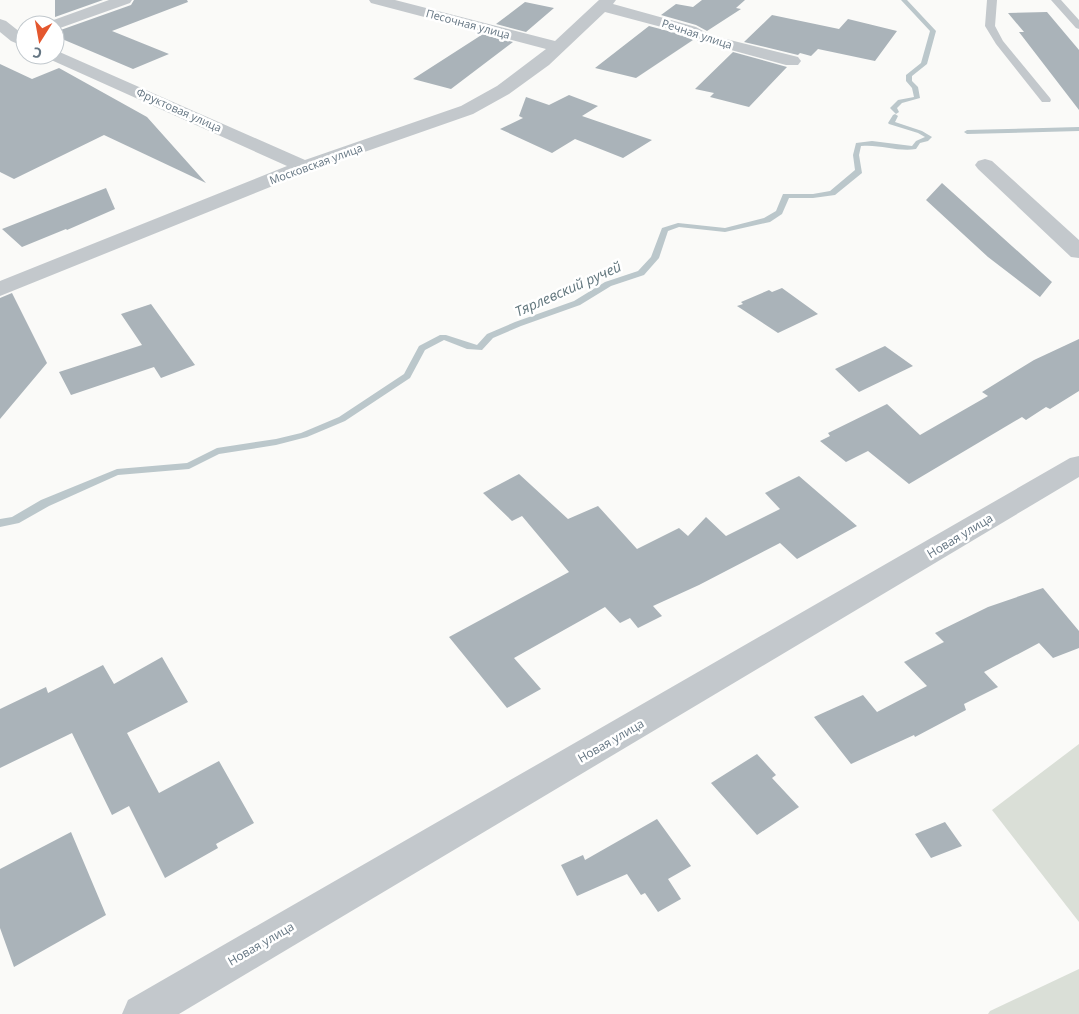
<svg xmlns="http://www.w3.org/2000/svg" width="1079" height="1014" font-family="'Open Sans',sans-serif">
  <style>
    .green { fill: #dadfd7 }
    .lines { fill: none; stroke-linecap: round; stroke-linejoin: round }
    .stream { fill: #bbc7cb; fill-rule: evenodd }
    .building { fill: #aab3b9 }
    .lane { fill: #c3c8cc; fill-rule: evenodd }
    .street { fill: #c3c8cc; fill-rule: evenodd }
    .labels { text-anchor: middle; stroke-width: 5; stroke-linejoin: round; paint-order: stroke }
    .far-street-label { font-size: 11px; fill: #657683; stroke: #fff }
    .street-label { font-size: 12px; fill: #657683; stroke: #fff }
    .water-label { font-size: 14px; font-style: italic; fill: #60757c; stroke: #fff }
  </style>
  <rect width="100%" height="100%" fill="#fafaf8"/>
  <!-- green -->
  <path class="green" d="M 1079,744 L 1079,922 L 992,810 Z
    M 1079,969 L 1079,1014 L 988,1014 L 990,1011 Z"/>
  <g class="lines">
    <!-- stream -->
    <path class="stream" d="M 901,0 L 907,0 L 936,31 L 927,64 L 912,76 L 912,81 L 918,87 L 920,98 L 902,103 L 897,108 L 899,112 L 896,114 L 890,108 L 898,100 L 914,97 L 912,88 L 906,81 L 906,75 L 921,63 L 930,31 Z
      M 895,114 L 898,116 L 895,122 L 922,131 L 932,137 L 928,141 L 920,143 L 916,149 C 898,152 880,144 861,146 L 859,155 L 862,173 L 835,195 L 813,198 L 789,198 L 782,214 L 770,222 L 725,232 L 679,227 L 668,231 L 659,258 L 644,275 L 611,286 L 580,305 L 521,326 L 493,338 L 482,350 L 467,349 L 444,340 L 425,350 L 410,378 L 345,421 L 307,437 L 276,445 L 219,454 L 189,469 L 118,475 L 49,506 L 19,523 L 0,527 L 0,519 L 12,517 L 41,500 L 117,469 L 187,463 L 217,448 L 276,439 L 301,433 L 339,417 L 404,374 L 419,346 L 440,335 L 446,335 L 477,345 L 487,334 L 515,322 L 574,301 L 605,282 L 638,271 L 651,257 L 662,228 L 678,223 L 725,228 L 764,218 L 776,211 L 783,194 L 813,194 L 830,191 L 855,170 L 853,155 L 856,143 L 872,141 L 912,146 L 916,141 L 925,137 L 918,133 L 889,124 L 888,123 L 893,115 Z
      M 1079,127 L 1079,131 L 967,134 L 964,132 L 967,130 Z"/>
  </g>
  <!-- building -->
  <path class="building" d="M 55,0 L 103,0 L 55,17 Z
    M 134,0 L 187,0 L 188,2 L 112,31 L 169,54 L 133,69 L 55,36 L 55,32 L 131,5 Z
    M 702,0 L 745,0 L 736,8 L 741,9 L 707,31 L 696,25 L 661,15 L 676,4 L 693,7 Z
    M 525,2 L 554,8 L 526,32 L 496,24 Z
    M 1047,12 L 1079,50 L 1079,110 L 1019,32 L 1024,32 L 1008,13 Z
    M 772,15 L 839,29 L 848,19 L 897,31 L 875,61 L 818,49 L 811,56 L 800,53 L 798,55 L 744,42 Z
    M 649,26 L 683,35 L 693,40 L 636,78 L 595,68 Z
    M 483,34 L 513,42 L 451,89 L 413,79 Z
    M 733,52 L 787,67 L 749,107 L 710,97 L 714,93 L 695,89 Z
    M 0,64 L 32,79 L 59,68 L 147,117 L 206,183 L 104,135 L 14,179 L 0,172 Z
    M 569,95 L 598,106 L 582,116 L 652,140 L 623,158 L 575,139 L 552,153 L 500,129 L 523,118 L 519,116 L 526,97 L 549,105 Z
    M 942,183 L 1052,282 L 1040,297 L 988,257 L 926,200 Z
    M 106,188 L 115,209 L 67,230 L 66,229 L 22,247 L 2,229 Z
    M 782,288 L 818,314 L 778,333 L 737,306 L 743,304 L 741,302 L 769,290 L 772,292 Z
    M 12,293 L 47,363 L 0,419 L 0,298 Z
    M 151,304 L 195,365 L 161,378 L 154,367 L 71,395 L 59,372 L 142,345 L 121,314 Z
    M 1079,339 L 1079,391 L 1050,409 L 1046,407 L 1026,420 L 1022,417 L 909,484 L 868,451 L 846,462 L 820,441 L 830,436 L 828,433 L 887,404 L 920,435 L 988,396 L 982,392 L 1034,360 Z
    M 885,346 L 913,366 L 859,392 L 835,369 Z
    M 519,474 L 568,519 L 598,506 L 637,549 L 679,528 L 688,536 L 706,517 L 726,536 L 780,509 L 765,493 L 799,476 L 857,526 L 797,559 L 780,543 L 699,585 L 653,606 L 662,616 L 638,628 L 630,618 L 620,623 L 605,607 L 514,658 L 541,689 L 507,708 L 449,637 L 569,572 L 522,516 L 512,521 L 483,493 Z
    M 1043,588 L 1079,631 L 1079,648 L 1053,658 L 1039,643 L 984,672 L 998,687 L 964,704 L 966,710 L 915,737 L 914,735 L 851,764 L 814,717 L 863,695 L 877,712 L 927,686 L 904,662 L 944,642 L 935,633 L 988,607 Z
    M 162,657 L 188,702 L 127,733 L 159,793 L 219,761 L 254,823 L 216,844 L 218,848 L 165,878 L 129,806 L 112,815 L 72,733 L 0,768 L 0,709 L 46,687 L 48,693 L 103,665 L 114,684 Z
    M 757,754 L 776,775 L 772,778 L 799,807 L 757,835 L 711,783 Z
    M 657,819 L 691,866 L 668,879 L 681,899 L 658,912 L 645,893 L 641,895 L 627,874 L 577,896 L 561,865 L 583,855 L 585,860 Z
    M 945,822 L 962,846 L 931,858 L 915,834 Z
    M 71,832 L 106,915 L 14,967 L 0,928 L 0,869 Z"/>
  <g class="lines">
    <!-- lane -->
    <path class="lane" d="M 987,0 L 997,0 L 995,26 L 1003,41 L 1050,98 L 1051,100 L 1050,102 L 1042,102 L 996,44 L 985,26 Z
      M 1051,0 L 1061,0 L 1079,20 L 1079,29 L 1076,28 Z"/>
    <!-- street -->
    <path class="street" d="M 109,0 L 132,0 L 130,3 L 60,28 L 55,30 L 55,25 L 46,25 L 48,22 Z
      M 369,0 L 395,0 L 555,41 L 599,0 L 616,0 L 613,4 L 696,27 L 710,35 L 798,57 L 801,61 L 798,65 L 786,65 L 698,41 L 684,33 L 605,12 L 549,65 L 509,94 L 473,114 L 310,171 L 0,296 L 0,281 L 287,166 L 49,59 L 47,55 L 55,55 L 55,50 L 305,160 L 461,106 L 497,86 L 546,49 L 371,3 Z
      M 0,19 L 6,21 L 25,36 L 25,47 L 11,41 L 0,32 Z
      M 985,159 L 992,161 L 1079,240 L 1079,258 L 1071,257 L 978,169 L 975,165 L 978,161 Z
      M 1079,456 L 1079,477 L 179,1014 L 122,1014 L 128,1000 L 1070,458 Z"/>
  </g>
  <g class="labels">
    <!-- far-street labels -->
    <g class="far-street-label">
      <text transform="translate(468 24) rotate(15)" y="4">Песочная улица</text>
      <text transform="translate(697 34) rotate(18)" y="4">Речная улица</text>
      <text transform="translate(179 110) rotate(24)" y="4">Фруктовая улица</text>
      <text transform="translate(316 164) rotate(-20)" y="4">Московская улица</text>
    </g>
    <!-- street labels -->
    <g class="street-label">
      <text transform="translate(960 536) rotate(-31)" y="4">Новая улица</text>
      <text transform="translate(611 741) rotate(-30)" y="4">Новая улица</text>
      <text transform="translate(261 944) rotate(-30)" y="4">Новая улица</text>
    </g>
    <!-- water labels -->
    <g class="water-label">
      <text transform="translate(568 289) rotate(-24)" y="5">Тярлевский ручей</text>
    </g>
  </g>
  <!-- north arrow -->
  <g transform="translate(40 40) rotate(191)"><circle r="24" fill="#ffffff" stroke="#c1c8cd"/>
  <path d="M0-4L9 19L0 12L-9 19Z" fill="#e4572e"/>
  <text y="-8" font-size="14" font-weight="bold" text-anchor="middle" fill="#657683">С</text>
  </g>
</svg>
